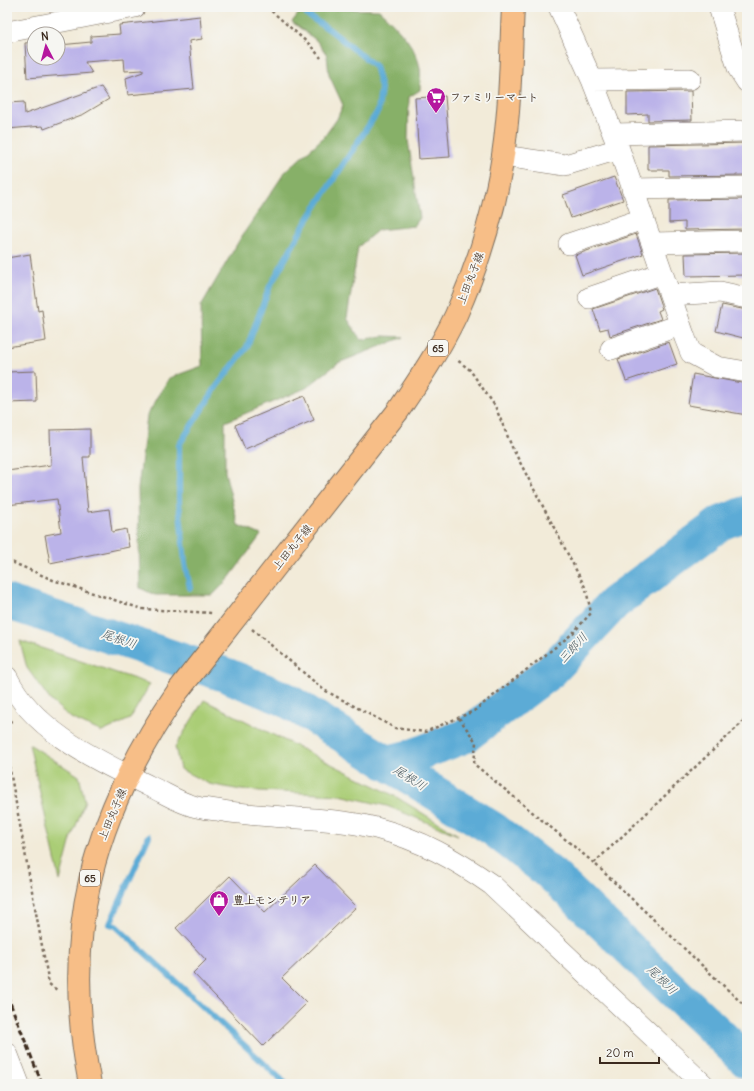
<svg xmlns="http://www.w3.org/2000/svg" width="754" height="1091" font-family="Delius,'Klee One',sans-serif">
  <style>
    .green { fill: #aacd76; stroke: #727c4a }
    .forest { fill: #87b067; stroke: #616d42 }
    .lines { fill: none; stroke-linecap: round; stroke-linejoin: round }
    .stream { stroke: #5cabd6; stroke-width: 6 }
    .river { stroke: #5cabd6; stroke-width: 35 }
    .building { fill: #bbb3e9 }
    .minor-casing { stroke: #7b6e5f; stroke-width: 22 }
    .major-casing { stroke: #7b6e5f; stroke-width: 24 }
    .path { stroke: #7b6e5f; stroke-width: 2.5; stroke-dasharray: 3 3; stroke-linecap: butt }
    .minor { stroke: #fff; stroke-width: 21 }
    .major { stroke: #f7be87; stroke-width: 22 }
    .rail { stroke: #3b2a1e; stroke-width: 3; stroke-dasharray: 6 3; stroke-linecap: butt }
    .labels { text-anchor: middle; stroke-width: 3.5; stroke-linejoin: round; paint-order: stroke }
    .shield { fill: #f6f6f2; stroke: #73675e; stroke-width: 1 }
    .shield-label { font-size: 10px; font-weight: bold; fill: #3b2a1e }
    .poi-label { font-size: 11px; font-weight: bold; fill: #3b2a1e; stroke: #f6f6f2; text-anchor: start }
    .street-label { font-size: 11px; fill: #3b2a1e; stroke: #f6f6f2 }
    .water-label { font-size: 12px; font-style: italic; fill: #47575e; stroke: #f6f6f2 }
  </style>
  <rect width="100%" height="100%" fill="#f6f6f2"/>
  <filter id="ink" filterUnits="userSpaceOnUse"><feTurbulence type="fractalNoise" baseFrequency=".025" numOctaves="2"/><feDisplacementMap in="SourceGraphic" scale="8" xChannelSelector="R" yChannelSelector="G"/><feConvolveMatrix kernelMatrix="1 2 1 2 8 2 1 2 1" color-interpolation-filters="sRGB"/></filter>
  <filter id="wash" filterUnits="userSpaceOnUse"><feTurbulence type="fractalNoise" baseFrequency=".012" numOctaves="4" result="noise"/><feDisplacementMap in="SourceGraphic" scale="16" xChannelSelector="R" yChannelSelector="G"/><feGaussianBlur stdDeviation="0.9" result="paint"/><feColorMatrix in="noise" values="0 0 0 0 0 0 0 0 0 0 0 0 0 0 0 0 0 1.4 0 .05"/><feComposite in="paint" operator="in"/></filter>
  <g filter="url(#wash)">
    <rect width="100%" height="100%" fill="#f2ebd9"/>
    <!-- green -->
    <path class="green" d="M 20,641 L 150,684 L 130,719 L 102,732 L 71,718 L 51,701 L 27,668 Z
      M 204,700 L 393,795 L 458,835 L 387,806 L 340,795 L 241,790 L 209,784 L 180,769 L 175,747 Z
      M 29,744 L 79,776 L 85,801 L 71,839 L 60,881 Z"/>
    <!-- forest -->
    <path class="forest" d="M 303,8 L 379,10 C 395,25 416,45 420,68 C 421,75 420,83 420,90 L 409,97 L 408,140 L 420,218 L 414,226 L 378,230 L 358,247 L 347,318 L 361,340 L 383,336 L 404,337 L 338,363 L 306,388 L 225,422 L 225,472 L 238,525 L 261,535 L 229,578 L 213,595 L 155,595 L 140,588 L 138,489 L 147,416 L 169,378 L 202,366 L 201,306 L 240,239 L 285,172 L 324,137 L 337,119 L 343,105 L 329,75 L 327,55 L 316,40 L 292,22 Z"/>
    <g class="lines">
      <!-- stream -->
      <path class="stream" d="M 190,588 L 185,563 L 179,502 L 179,445 L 217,386 L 247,347 L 270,286 L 306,222 L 378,111 L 381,88 L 375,66 L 330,30 L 307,15
        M 149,836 L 110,924 L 116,926 L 286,1084"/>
      <!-- river -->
      <path class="river" d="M 7,602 L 226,675 L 285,699 L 493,829 L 551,874 L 747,1061
        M 386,763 L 410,757 L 465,736 L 551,671 L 614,603 L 721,523 L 747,513"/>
    </g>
    <g id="blocks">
      <!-- building -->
      <path class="building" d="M 200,16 L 202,39 L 189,41 L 194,89 L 128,95 L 126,78 L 143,72 L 143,70 L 125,71 L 124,59 L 85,62 L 92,73 L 27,78 L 25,43 L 34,42 L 34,58 L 58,58 L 58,40 L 60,45 L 91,42 L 91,36 L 120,34 L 119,25 Z
        M 101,87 L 109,99 L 84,114 L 44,129 L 43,126 L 7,129 L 7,103 L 24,102 L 25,114 Z
        M 691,91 L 692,120 L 648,121 L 648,114 L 627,115 L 627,92 Z
        M 445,96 L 450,157 L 419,159 L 415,98 Z
        M 747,143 L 747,175 L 669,176 L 669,170 L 648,170 L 648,145 Z
        M 614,177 L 623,200 L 571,218 L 563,195 Z
        M 747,199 L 747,229 L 685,230 L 685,222 L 669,223 L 669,200 Z
        M 636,234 L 643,254 L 582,275 L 575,255 Z
        M 747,253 L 747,275 L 686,276 L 685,254 Z
        M 30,254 L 38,311 L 42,310 L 46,341 L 7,347 L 7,315 L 10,315 L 7,295 L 7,258 Z
        M 655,288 L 662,309 L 658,311 L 661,319 L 610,336 L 608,328 L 600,330 L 593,309 Z
        M 722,305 L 747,310 L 747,339 L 716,331 Z
        M 669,342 L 677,364 L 626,381 L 618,359 Z
        M 36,371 L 37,402 L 7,403 L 7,372 Z
        M 693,374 L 747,384 L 747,415 L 688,405 Z
        M 304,396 L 314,420 L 245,449 L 235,425 Z
        M 90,429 L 90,457 L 83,457 L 88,512 L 109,509 L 112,532 L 126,529 L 129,547 L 50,563 L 45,535 L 61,532 L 57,499 L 7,505 L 7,471 L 51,465 L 50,430 Z
        M 315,865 L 356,907 L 282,978 L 307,1003 L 263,1046 L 193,973 L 206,960 L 176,928 L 230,876 L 265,912 Z"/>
    </g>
  </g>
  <g filter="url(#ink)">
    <use href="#blocks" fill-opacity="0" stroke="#7b6e5f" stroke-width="1"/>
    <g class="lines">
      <!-- minor casing -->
      <g class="minor-casing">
        <path id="minor" d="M 559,7 L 592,80 L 619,149 L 685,338 L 691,353 L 717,367 L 747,372
          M 719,7 L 738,68 L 747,82
          M 7,32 L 135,7
          M 592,80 L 690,79
          M 613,134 L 747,131
          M 503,156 L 565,165 L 619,149
          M 632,189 L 747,187
          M 652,243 L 747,241
          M 569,244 L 643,219
          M 670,295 L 720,292 L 747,298
          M 589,298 L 662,273
          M 611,349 L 680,325
          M 7,677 C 34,732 97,760 149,786 C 163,792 178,802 193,806 C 202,809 213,809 223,811 C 272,819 328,816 376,828 C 421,840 455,859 492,885 L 703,1084
          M 7,1053 L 19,1084"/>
      </g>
      <!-- major casing -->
      <g class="major-casing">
        <path id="major" d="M 90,1084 C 60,934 92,816 178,691 L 398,411 C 419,380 440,349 456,315 C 483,254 501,189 507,122 C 511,84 511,45 513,7"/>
      </g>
      <!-- path -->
      <path class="path" d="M 267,7 L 309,44 L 321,58
        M 7,560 L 53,580 L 142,609 L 213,613
        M 252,629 L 324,690 L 395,728 L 425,732 L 474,711 L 572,634 L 591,613 L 586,589 L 512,447 L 495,406 L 470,370 L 456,359
        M 459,718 L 476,742 L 474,764 L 594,863 L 747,1008
        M 7,727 L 12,720
        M 7,754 L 49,984 L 57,990
        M 594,863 L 747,718"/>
      <!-- minor -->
      <use href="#minor" class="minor"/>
      <!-- major -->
      <use href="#major" class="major"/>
      <!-- rail -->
      <path class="rail" d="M 7,995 L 42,1084"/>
    </g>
  </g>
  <!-- icons -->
  <defs>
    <g id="supermarket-pin" transform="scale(1)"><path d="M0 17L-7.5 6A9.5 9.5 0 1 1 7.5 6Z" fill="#b5179e" stroke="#f6f6f2"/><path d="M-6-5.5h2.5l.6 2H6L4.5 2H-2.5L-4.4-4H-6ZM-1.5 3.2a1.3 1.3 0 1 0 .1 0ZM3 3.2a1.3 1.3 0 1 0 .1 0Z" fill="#fff"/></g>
    <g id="shop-pin" transform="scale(1)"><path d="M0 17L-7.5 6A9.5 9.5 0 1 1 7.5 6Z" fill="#b5179e" stroke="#f6f6f2"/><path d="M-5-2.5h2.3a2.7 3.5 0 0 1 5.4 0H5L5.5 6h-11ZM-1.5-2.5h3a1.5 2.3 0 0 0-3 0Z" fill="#fff"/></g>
  </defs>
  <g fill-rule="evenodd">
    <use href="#supermarket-pin" x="436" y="97"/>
    <use href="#shop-pin" x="219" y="900"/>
  </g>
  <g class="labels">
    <!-- shield labels -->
    <g class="shield">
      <rect x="428" y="340" width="20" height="16" rx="3"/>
      <rect x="80" y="870" width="20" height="16" rx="3"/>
    </g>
    <g class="shield-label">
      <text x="438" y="352">65</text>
      <text x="90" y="882">65</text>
    </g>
    <!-- poi labels -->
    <g class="poi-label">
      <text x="450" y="101">ファミリーマート</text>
      <text x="233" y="904">豊上モンテリア</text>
    </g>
    <!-- street labels -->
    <g class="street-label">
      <text transform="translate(470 278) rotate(-69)" y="4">上田丸子線</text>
      <text transform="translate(292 547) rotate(-51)" y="4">上田丸子線</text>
      <text transform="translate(112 814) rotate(-67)" y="4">上田丸子線</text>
    </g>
    <!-- water labels -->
    <g class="water-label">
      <text transform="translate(119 639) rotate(18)" y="4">尾根川</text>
      <text transform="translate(573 648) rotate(-47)" y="4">三郎川</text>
      <text transform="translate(410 778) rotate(32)" y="4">尾根川</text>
      <text transform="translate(662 980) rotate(44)" y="4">尾根川</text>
    </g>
  </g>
  <!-- margin -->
  <rect width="754" height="1091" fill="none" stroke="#f6f6f2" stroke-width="24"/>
  <!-- north arrow -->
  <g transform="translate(46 46) rotate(354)"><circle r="19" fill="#f6f6f2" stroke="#aba49d"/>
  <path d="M0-3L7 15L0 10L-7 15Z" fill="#b5179e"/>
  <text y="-6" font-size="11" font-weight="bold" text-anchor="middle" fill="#3b2a1e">N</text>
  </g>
  <!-- scale -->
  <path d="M600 1057v6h59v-6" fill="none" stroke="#3b2a1e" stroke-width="2"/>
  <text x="606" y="1057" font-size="12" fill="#3b2a1e" stroke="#f6f6f2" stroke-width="3" paint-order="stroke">20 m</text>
</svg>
